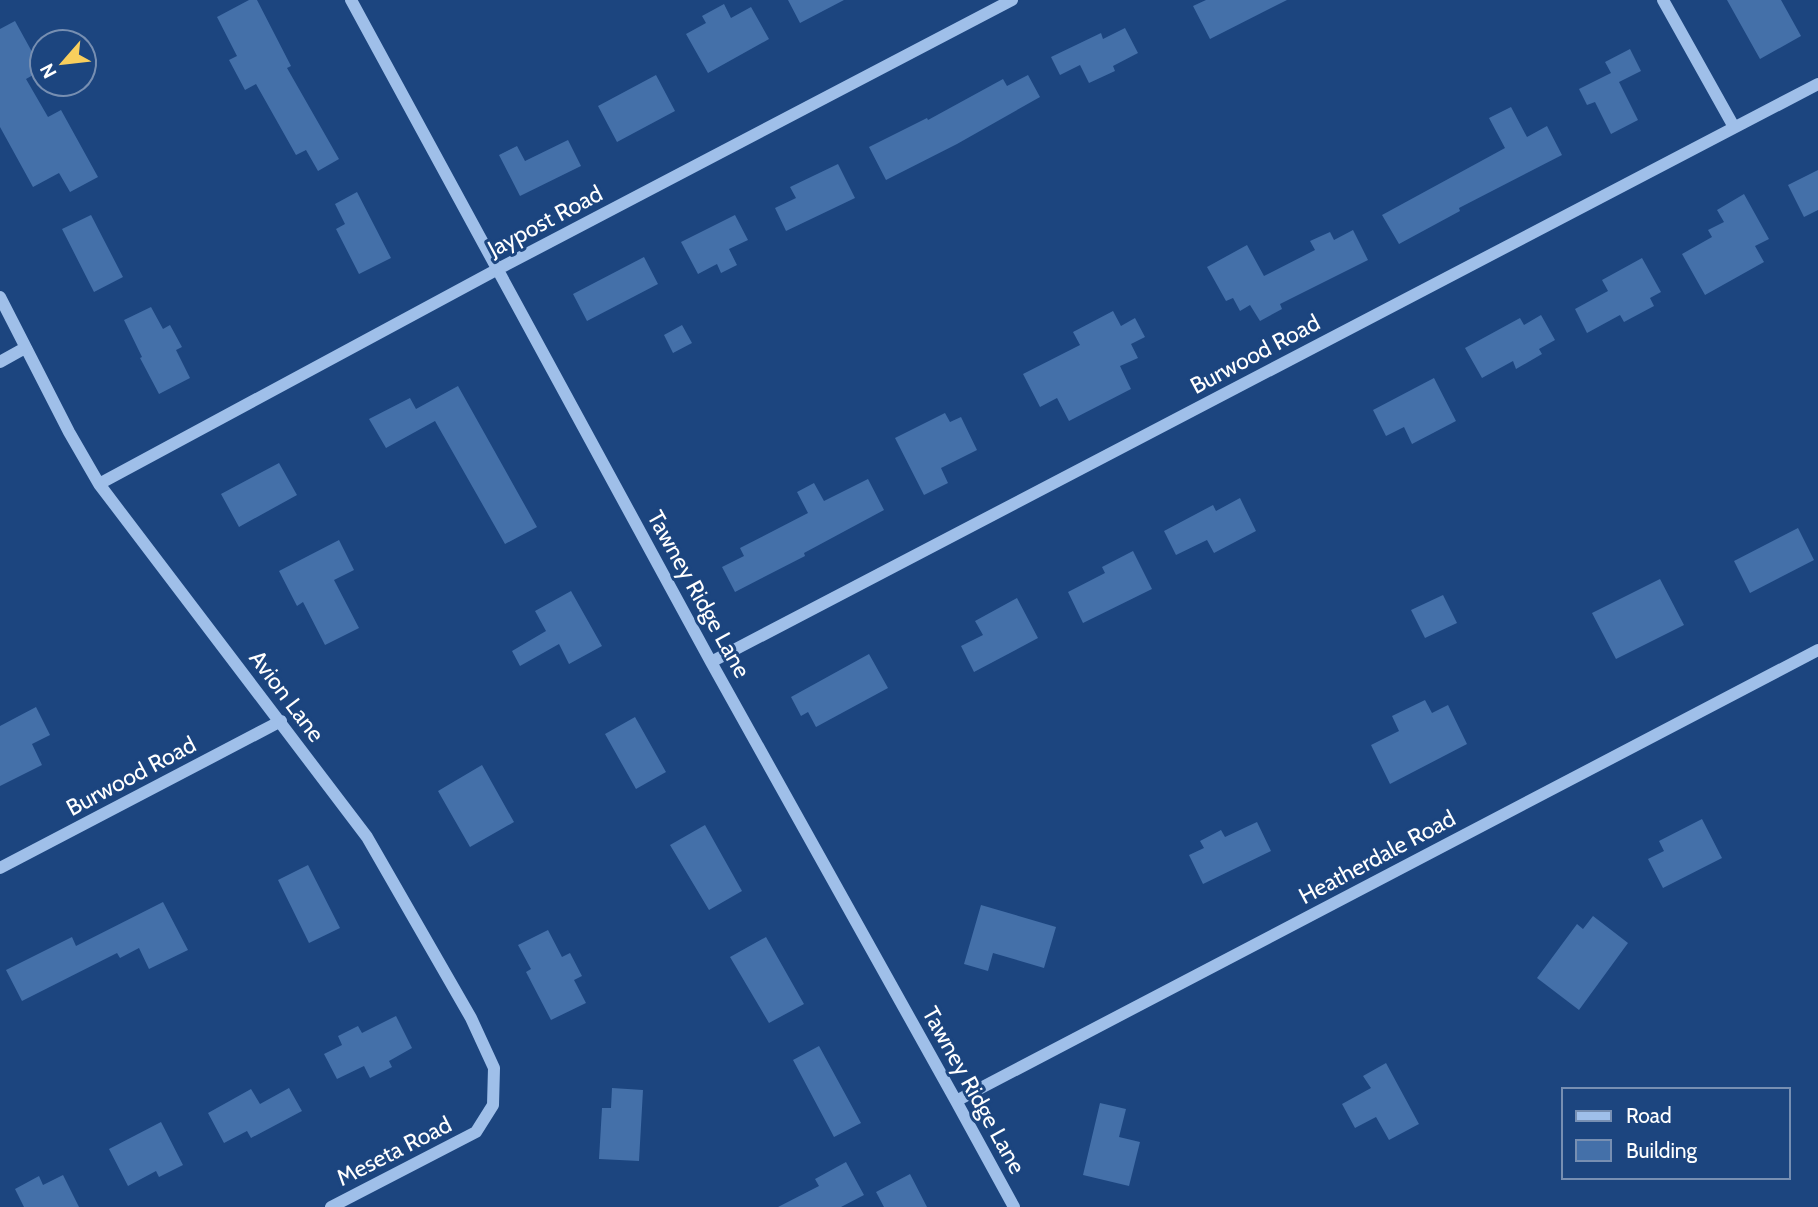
<svg xmlns="http://www.w3.org/2000/svg" width="1818" height="1207" font-family="Cabin,sans-serif">
  <style>
    .building { fill: #4470a9 }
    .lines { fill: none; stroke-linecap: round; stroke-linejoin: round }
    .minor { stroke: #9fbfe9; stroke-width: 12 }
    .labels { text-anchor: middle; stroke-width: 6; stroke-linejoin: round; paint-order: stroke }
    .street-label { font-size: 23px; fill: #fff; stroke: #1c457f }
  </style>
  <rect width="100%" height="100%" fill="#1c457f"/>
  <!-- building -->
  <path class="building" d="M 249,0 L 257,0 L 291,66 L 287,68 L 339,159 L 318,171 L 306,150 L 296,155 L 256,84 L 245,90 L 229,60 L 237,56 L 217,17 Z
    M 788,0 L 844,0 L 800,23 Z
    M 1206,0 L 1287,0 L 1210,39 L 1193,6 Z
    M 1727,0 L 1781,0 L 1801,36 L 1760,59 Z
    M 724,4 L 731,18 L 751,7 L 769,39 L 708,73 L 686,34 L 706,23 L 702,16 Z
    M 15,21 L 42,70 L 26,79 L 48,117 L 61,110 L 98,177 L 70,192 L 59,173 L 33,187 L 0,127 L 0,29 Z
    M 1125,28 L 1138,53 L 1113,66 L 1115,71 L 1089,83 L 1080,65 L 1060,75 L 1051,57 L 1101,33 L 1103,39 Z
    M 1630,49 L 1641,71 L 1619,82 L 1638,120 L 1611,134 L 1595,102 L 1587,105 L 1579,89 L 1611,73 L 1605,62 Z
    M 656,75 L 675,111 L 617,142 L 598,106 Z
    M 1028,75 L 1040,97 L 957,144 L 886,180 L 869,147 L 927,118 L 928,120 L 1003,79 L 1007,86 Z
    M 1511,107 L 1527,137 L 1547,126 L 1562,155 L 1459,208 L 1460,211 L 1399,244 L 1382,215 L 1505,148 L 1489,118 Z
    M 568,140 L 581,166 L 520,196 L 499,155 L 517,146 L 525,161 Z
    M 838,164 L 855,198 L 786,231 L 775,208 L 796,198 L 790,187 Z
    M 1818,170 L 1818,210 L 1804,217 L 1788,185 Z
    M 357,192 L 391,258 L 359,274 L 336,229 L 345,224 L 335,204 Z
    M 1744,194 L 1769,239 L 1755,246 L 1764,262 L 1705,295 L 1682,254 L 1712,237 L 1708,230 L 1724,222 L 1717,210 Z
    M 91,215 L 123,277 L 94,292 L 62,229 Z
    M 735,215 L 748,240 L 729,249 L 737,265 L 721,273 L 717,264 L 698,274 L 681,242 Z
    M 1353,230 L 1368,260 L 1280,304 L 1282,309 L 1260,321 L 1250,305 L 1240,311 L 1233,298 L 1226,301 L 1207,267 L 1247,245 L 1264,276 L 1315,250 L 1310,241 L 1330,232 L 1334,240 Z
    M 644,257 L 658,284 L 587,321 L 573,294 Z
    M 1642,258 L 1661,292 L 1650,298 L 1654,306 L 1624,322 L 1620,315 L 1587,333 L 1575,309 L 1608,291 L 1602,280 Z
    M 151,307 L 163,329 L 170,325 L 182,347 L 176,350 L 190,378 L 159,394 L 140,358 L 142,357 L 124,320 Z
    M 1113,311 L 1121,326 L 1135,318 L 1145,337 L 1131,344 L 1138,358 L 1120,366 L 1131,389 L 1069,421 L 1057,398 L 1040,407 L 1023,374 L 1080,345 L 1073,332 Z
    M 1541,315 L 1555,340 L 1539,349 L 1542,354 L 1516,369 L 1513,361 L 1482,378 L 1465,348 L 1520,318 L 1524,325 Z
    M 682,325 L 692,343 L 673,353 L 664,335 Z
    M 1434,378 L 1456,421 L 1412,444 L 1404,427 L 1386,436 L 1373,410 Z
    M 458,386 L 537,527 L 505,544 L 435,421 L 386,448 L 369,419 L 410,398 L 416,409 Z
    M 945,413 L 950,422 L 961,417 L 977,450 L 941,468 L 948,483 L 924,495 L 895,438 Z
    M 279,463 L 297,495 L 239,527 L 221,494 Z
    M 868,479 L 884,510 L 804,553 L 805,556 L 735,592 L 722,567 L 744,556 L 740,548 L 808,513 L 797,492 L 814,483 L 824,501 Z
    M 1240,498 L 1256,531 L 1214,553 L 1207,540 L 1176,555 L 1164,531 L 1213,505 L 1216,511 Z
    M 1798,528 L 1814,560 L 1750,593 L 1734,561 Z
    M 339,540 L 354,570 L 334,580 L 359,628 L 325,645 L 303,602 L 297,606 L 279,571 Z
    M 1133,551 L 1152,589 L 1083,623 L 1068,592 L 1105,573 L 1102,567 Z
    M 1660,579 L 1684,625 L 1616,659 L 1592,613 Z
    M 571,591 L 602,646 L 569,664 L 559,644 L 520,666 L 512,651 L 546,631 L 535,611 Z
    M 1443,595 L 1457,623 L 1425,638 L 1411,610 Z
    M 1017,598 L 1038,638 L 974,672 L 961,646 L 983,635 L 975,621 Z
    M 869,654 L 888,688 L 816,727 L 808,712 L 801,716 L 791,697 Z
    M 1425,700 L 1432,713 L 1448,705 L 1467,744 L 1390,784 L 1371,745 L 1399,731 L 1392,716 Z
    M 36,707 L 50,735 L 32,744 L 42,765 L 0,786 L 0,726 Z
    M 635,717 L 666,772 L 636,789 L 605,734 Z
    M 482,765 L 514,822 L 470,847 L 438,791 Z
    M 1702,819 L 1722,858 L 1663,888 L 1648,859 L 1664,851 L 1659,841 Z
    M 1257,822 L 1271,851 L 1203,884 L 1189,855 L 1204,848 L 1200,841 L 1221,830 L 1225,837 Z
    M 705,825 L 742,891 L 709,910 L 670,845 Z
    M 308,865 L 340,928 L 309,943 L 278,880 Z
    M 163,902 L 188,950 L 149,969 L 139,948 L 120,958 L 117,953 L 22,1001 L 6,970 L 72,937 L 76,946 Z
    M 981,905 L 1056,927 L 1044,968 L 993,953 L 988,971 L 964,964 Z
    M 1593,916 L 1628,943 L 1579,1010 L 1537,978 L 1577,924 L 1583,929 Z
    M 548,930 L 562,957 L 570,953 L 582,976 L 574,980 L 586,1003 L 551,1020 L 526,972 L 531,969 L 518,945 Z
    M 766,937 L 804,1004 L 769,1023 L 730,957 Z
    M 396,1016 L 412,1048 L 389,1061 L 392,1067 L 370,1078 L 364,1066 L 337,1079 L 324,1054 L 342,1045 L 338,1036 L 358,1026 L 362,1033 Z
    M 819,1046 L 861,1123 L 834,1137 L 793,1060 Z
    M 1386,1063 L 1419,1124 L 1389,1140 L 1376,1117 L 1355,1128 L 1342,1104 L 1371,1088 L 1363,1076 Z
    M 289,1088 L 302,1111 L 251,1138 L 247,1131 L 224,1143 L 208,1113 L 251,1089 L 260,1104 Z
    M 612,1088 L 643,1090 L 639,1161 L 599,1159 L 602,1108 L 611,1108 Z
    M 1100,1103 L 1126,1109 L 1119,1137 L 1140,1142 L 1129,1186 L 1083,1175 Z
    M 161,1122 L 183,1165 L 159,1177 L 156,1171 L 128,1186 L 109,1149 Z
    M 846,1162 L 864,1195 L 841,1207 L 778,1207 L 819,1186 L 815,1179 Z
    M 910,1174 L 927,1207 L 884,1207 L 876,1192 Z
    M 63,1175 L 79,1207 L 24,1207 L 15,1189 L 39,1176 L 43,1185 Z"/>
  <g class="lines">
    <!-- minor -->
    <path class="minor" d="M 351,0 L 711,662 L 956,1101 L 1014,1207
      M 1663,0 L 1734,127
      M 0,297 L 69,432 L 99,484 L 367,837 L 471,1018 L 494,1068 L 493,1105 L 476,1132 L 331,1207
      M 0,362 L 25,348
      M 99,484 L 498,269 L 1012,0
      M 711,662 L 1818,84
      M 0,868 L 281,721
      M 956,1101 L 1818,650"/>
  </g>
  <g class="labels">
    <!-- street labels -->
    <g class="street-label">
      <text transform="translate(545 221) rotate(-28)" y="8">Jaypost Road</text>
      <text transform="translate(1255 354) rotate(-28)" y="8">Burwood Road</text>
      <text transform="translate(699 594) rotate(61)" y="8">Tawney Ridge Lane</text>
      <text transform="translate(287 696) rotate(53)" y="8">Avion Lane</text>
      <text transform="translate(131 776) rotate(-28)" y="8">Burwood Road</text>
      <text transform="translate(1377 857) rotate(-28)" y="8">Heatherdale Road</text>
      <text transform="translate(974 1090) rotate(61)" y="8">Tawney Ridge Lane</text>
      <text transform="translate(394 1151) rotate(-27)" y="8">Meseta Road</text>
    </g>
  </g>
  <!-- legend -->
  <rect x="1562" y="1088" width="228" height="91" fill="#1c457f" stroke="#778fb2" stroke-width="2"/>
  <rect x="1576" y="1111" width="35" height="10" fill="#9fbfe9" stroke="#778fb2" stroke-width="2"/>
  <text x="1626" y="1123" font-size="21" fill="#ffffff">Road</text>
  <rect x="1576" y="1140" width="35" height="21" fill="#4470a9" stroke="#778fb2" stroke-width="2"/>
  <text x="1626" y="1158" font-size="21" fill="#ffffff">Building</text>
  <!-- north arrow -->
  <g transform="translate(63 63) rotate(242)"><circle r="33" fill="#1c457f" stroke="#778fb2" stroke-width="2"/>
  <path d="M0-5L12 26L0 18L-12 26Z" fill="#f9cf5d"/>
  <text y="-10" font-size="19" font-weight="bold" text-anchor="middle" fill="#ffffff">N</text>
  </g>
</svg>
